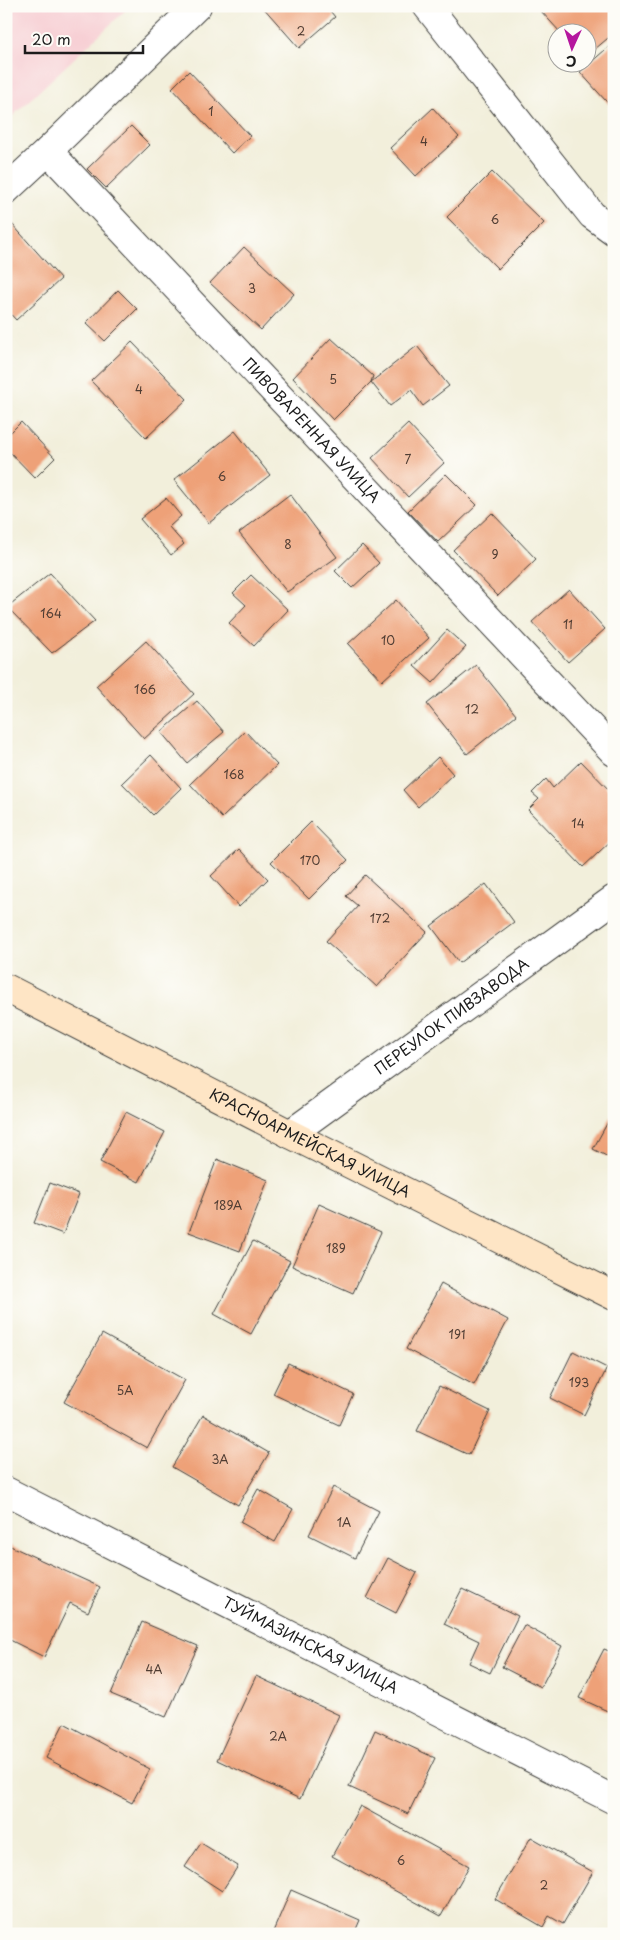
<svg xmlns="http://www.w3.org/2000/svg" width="620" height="1940" font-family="'Playpen Sans',sans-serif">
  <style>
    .built { fill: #f7cfd4 }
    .building { fill: #eea178 }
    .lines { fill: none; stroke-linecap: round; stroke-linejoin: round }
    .minor-casing { stroke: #3c3c39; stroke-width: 30 }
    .secondary-casing { stroke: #3c3c39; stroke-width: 30 }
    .minor { stroke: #fff; stroke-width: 28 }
    .secondary { stroke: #fee5c5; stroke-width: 28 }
    .labels { text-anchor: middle; stroke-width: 4; stroke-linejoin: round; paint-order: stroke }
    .number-label { font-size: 12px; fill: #503d33 }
    .street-label { font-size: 15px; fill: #1c1c1c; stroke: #fdfcf7 }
  </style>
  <rect width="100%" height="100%" fill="#fdfcf7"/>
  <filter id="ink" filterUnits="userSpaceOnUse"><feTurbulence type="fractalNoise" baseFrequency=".02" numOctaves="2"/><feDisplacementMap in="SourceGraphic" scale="10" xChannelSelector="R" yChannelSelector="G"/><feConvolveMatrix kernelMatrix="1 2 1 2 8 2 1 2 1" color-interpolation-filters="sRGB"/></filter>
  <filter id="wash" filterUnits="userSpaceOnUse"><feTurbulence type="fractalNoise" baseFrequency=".0096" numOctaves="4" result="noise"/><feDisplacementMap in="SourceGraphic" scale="20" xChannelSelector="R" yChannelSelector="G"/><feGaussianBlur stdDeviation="1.12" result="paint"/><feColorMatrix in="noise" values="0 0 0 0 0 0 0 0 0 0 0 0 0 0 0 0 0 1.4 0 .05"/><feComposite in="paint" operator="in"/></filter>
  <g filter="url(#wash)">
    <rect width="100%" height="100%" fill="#f2efdb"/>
    <!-- built -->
    <path class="built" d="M 6,6 L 130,6 L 6,122 Z"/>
    <g id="blocks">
      <!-- building -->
      <path class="building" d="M 262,6 L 326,6 L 335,17 L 299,48 Z
        M 544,6 L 612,6 L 614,8 L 614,33 L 588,55 L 588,32 L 560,32 L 540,10 Z
        M 614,42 L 614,110 L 580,72 Z
        M 189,71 L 250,136 L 232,153 L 172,88 Z
        M 433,108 L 459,137 L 416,176 L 390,148 Z
        M 131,126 L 150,145 L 106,188 L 87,169 Z
        M 492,172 L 544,223 L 498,269 L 447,217 Z
        M 12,224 L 61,279 L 16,320 L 6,309 L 6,229 Z
        M 244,247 L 294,294 L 261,330 L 210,283 Z
        M 118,290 L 137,309 L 105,341 L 86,323 Z
        M 331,338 L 373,376 L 371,382 L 333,420 L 293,378 Z
        M 132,342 L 187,399 L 146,438 L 91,381 Z
        M 417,346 L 449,386 L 423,406 L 411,390 L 390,406 L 371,382 Z
        M 21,422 L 55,458 L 35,478 L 6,448 L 6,437 Z
        M 408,424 L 444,463 L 408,497 L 372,458 Z
        M 235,431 L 270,475 L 209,523 L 174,480 Z
        M 446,474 L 477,505 L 438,542 L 408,511 Z
        M 290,494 L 337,557 L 287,592 L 239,533 Z
        M 166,498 L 181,516 L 169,527 L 184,544 L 171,555 L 140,519 Z
        M 492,513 L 536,559 L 498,596 L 453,550 Z
        M 6,528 L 12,534 L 6,539 Z
        M 362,545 L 379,563 L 352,588 L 335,571 Z
        M 50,573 L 95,621 L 52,653 L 7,607 Z
        M 251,575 L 288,610 L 254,646 L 229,623 L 246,605 L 233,593 Z
        M 569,589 L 605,629 L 568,662 L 532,622 Z
        M 396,600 L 429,638 L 382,681 L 348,644 Z
        M 447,630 L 466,647 L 433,683 L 414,666 Z
        M 146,641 L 194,694 L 144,739 L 96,686 Z
        M 476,665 L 516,715 L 467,754 L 427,704 Z
        M 197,701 L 224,732 L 187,763 L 161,732 Z
        M 245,731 L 277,765 L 222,818 L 190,784 Z
        M 151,755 L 181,788 L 153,815 L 122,783 Z
        M 438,757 L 453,774 L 418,807 L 403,790 Z
        M 581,761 L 614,795 L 614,838 L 583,867 L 528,810 L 539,799 L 532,793 L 546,779 L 553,788 Z
        M 311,822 L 348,860 L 309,899 L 271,862 Z
        M 239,849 L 268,879 L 239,907 L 211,876 Z
        M 365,875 L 427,932 L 377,987 L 326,941 L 358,906 L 346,896 Z
        M 486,884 L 514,922 L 459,963 L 431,926 Z
        M 614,1111 L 614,1160 L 593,1149 Z
        M 126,1112 L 165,1132 L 139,1182 L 100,1162 Z
        M 217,1159 L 268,1180 L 240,1251 L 189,1232 Z
        M 50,1183 L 79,1194 L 63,1234 L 34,1223 Z
        M 319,1204 L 381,1232 L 353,1293 L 292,1266 Z
        M 253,1241 L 290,1261 L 251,1334 L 214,1314 Z
        M 441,1284 L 508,1320 L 474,1385 L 406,1349 Z
        M 102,1334 L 185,1380 L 147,1448 L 64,1402 Z
        M 573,1351 L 607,1368 L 584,1415 L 550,1398 Z
        M 288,1363 L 353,1394 L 339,1425 L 273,1394 Z
        M 439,1386 L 490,1411 L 469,1455 L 417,1431 Z
        M 203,1415 L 269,1453 L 238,1505 L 172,1467 Z
        M 333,1487 L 379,1511 L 355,1558 L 309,1535 Z
        M 258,1489 L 293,1509 L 275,1542 L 240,1522 Z
        M 6,1544 L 100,1587 L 88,1612 L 70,1603 L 44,1657 L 6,1638 Z
        M 388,1558 L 417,1573 L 396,1613 L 367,1598 Z
        M 462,1589 L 518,1616 L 490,1673 L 469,1663 L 479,1641 L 444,1624 Z
        M 142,1622 L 198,1646 L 166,1717 L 111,1694 Z
        M 524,1625 L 562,1646 L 541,1687 L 502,1667 Z
        M 604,1649 L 614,1653 L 614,1714 L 579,1698 Z
        M 256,1676 L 339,1715 L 300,1799 L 217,1760 Z
        M 64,1723 L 150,1769 L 132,1803 L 46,1758 Z
        M 375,1730 L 435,1758 L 408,1814 L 349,1787 Z
        M 360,1806 L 469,1866 L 441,1916 L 332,1856 Z
        M 531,1837 L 593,1872 L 563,1924 L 549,1916 L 543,1927 L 495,1899 Z
        M 201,1843 L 238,1866 L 222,1891 L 185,1867 Z
        M 291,1890 L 360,1920 L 354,1934 L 272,1934 Z"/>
    </g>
  </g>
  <g filter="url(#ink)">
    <use href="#blocks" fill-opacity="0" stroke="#3c3c39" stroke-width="1"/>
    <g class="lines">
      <!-- minor casing -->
      <g class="minor-casing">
        <g id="minor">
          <path d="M 427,6 L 592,215 L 614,231"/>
          <path d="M 48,151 L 197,6"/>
          <path id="s1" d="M 6,190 L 48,151 L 614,752"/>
          <path id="s2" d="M 290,1134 L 614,899"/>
          <path id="s3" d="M 6,1491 L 614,1800"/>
        </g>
      </g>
      <!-- secondary casing -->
      <g class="secondary-casing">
        <g id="secondary">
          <path id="s4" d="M 6,988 L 290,1134 L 614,1296"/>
        </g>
      </g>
      <!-- minor -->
      <use href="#minor" class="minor"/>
      <!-- secondary -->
      <use href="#secondary" class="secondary"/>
    </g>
  </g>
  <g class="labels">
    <!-- number labels -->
    <g class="number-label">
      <text x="301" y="36">2</text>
      <text x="211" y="116">1</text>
      <text x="424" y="146">4</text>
      <text x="495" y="224">6</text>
      <text x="252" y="293">3</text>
      <text x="333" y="384">5</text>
      <text x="139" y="394">4</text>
      <text x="408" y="464">7</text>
      <text x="222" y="481">6</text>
      <text x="288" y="549">8</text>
      <text x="495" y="559">9</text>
      <text x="51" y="618">164</text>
      <text x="568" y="629">11</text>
      <text x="388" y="645">10</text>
      <text x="145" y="694">166</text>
      <text x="472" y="714">12</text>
      <text x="234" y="779">168</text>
      <text x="578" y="828">14</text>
      <text x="310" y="865">170</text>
      <text x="380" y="923">172</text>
      <text x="228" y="1210">189А</text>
      <text x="336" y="1253">189</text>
      <text x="457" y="1339">191</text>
      <text x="579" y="1387">193</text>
      <text x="125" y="1395">5А</text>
      <text x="220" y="1464">3А</text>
      <text x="344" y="1527">1А</text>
      <text x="154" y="1674">4А</text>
      <text x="278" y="1741">2А</text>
      <text x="401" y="1865">6</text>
      <text x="544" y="1890">2</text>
    </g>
    <!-- street labels -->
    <g class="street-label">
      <text dy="5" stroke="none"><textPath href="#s1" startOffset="441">ПИВОВАРЕННАЯ УЛИЦА</textPath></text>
      <text dy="5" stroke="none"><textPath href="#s2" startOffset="200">ПЕРЕУЛОК ПИВЗАВОДА</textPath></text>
      <text dy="5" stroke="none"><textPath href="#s4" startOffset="341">КРАСНОАРМЕЙСКАЯ УЛИЦА</textPath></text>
      <text dy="5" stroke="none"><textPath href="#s3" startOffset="341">ТУЙМАЗИНСКАЯ УЛИЦА</textPath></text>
    </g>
  </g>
  <!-- margin -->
  <rect width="620" height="1940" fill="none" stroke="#fdfcf7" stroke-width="25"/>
  <!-- north arrow -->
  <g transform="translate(572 48) rotate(183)"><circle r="24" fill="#fdfcf7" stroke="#a3a29f"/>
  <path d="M0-4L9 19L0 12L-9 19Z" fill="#b5179e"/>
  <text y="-8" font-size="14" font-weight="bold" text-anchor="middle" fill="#1c1c1c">С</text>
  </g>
  <!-- scale -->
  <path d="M25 45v8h118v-8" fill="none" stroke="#1c1c1c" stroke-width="2.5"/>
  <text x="32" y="45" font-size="15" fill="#1c1c1c" stroke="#fdfcf7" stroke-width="4" paint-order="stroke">20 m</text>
</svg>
